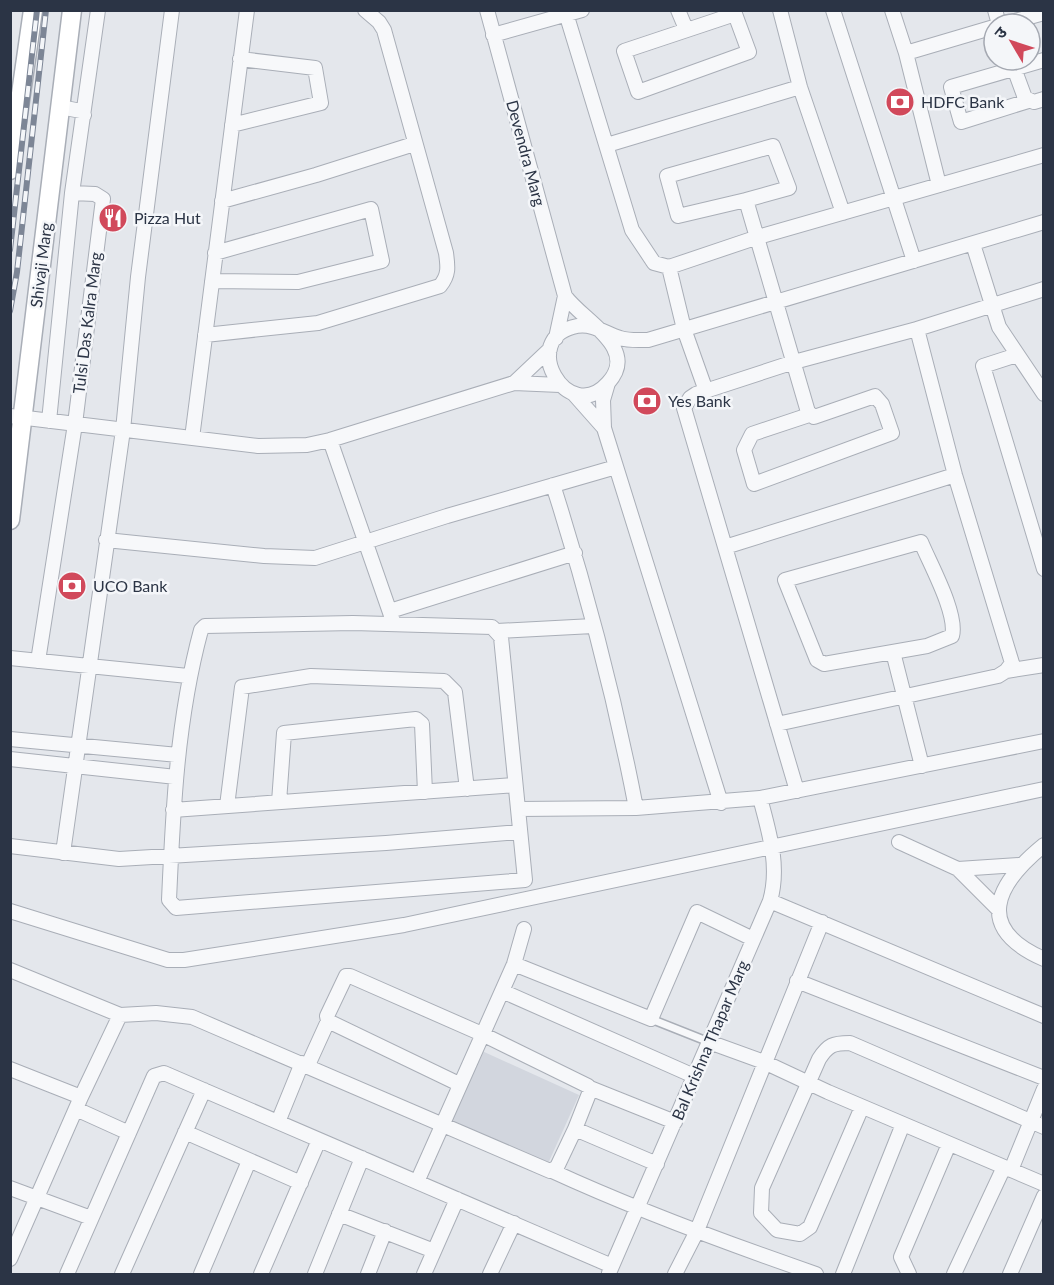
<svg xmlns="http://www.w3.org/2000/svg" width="1054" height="1285" font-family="Lato,'Noto Sans Devanagari',sans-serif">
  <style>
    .built { fill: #d2d6de }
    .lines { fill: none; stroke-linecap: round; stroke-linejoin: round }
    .service-casing { stroke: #a9aeb7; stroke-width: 10 }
    .minor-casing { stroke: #a9aeb7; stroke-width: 16 }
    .secondary-casing { stroke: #a9aeb7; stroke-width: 21 }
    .service { stroke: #f7f8fa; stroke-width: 7 }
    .minor { stroke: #f7f8fa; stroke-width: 14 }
    .secondary { stroke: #fff; stroke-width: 18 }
    .rail-casing { stroke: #7d8696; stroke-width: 6 }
    .rail { stroke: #f4f6f9; stroke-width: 4; stroke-dasharray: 11; stroke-linecap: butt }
    .labels { text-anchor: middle; stroke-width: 5; stroke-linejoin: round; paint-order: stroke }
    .poi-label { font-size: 16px; fill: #2b3445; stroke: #f4f6f9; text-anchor: start }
    .street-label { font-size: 16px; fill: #2b3445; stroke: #f4f6f9 }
  </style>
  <rect width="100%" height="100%" fill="#e4e7ec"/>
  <!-- built -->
  <path class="built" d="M 482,1051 L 579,1095 L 546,1168 L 449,1124 Z"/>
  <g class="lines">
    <!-- service casing -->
    <g class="service-casing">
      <path id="service" d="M 651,1019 L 709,1042"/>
    </g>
    <!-- minor casing -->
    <g class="minor-casing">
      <path id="minor" d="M 487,10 L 565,296 C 583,321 640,348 608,383 C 568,428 516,338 577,326 C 593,323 606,334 620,338 C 629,341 639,340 648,340 L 1044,222
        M 565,10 L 632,230 L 654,263 L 669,267 L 758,237 L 1044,155
        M 678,10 L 686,29
        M 780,10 L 800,87 L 843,213
        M 833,10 L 914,261
        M 892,10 L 906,53 L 939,185
        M 995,10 L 999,24
        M 735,14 L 749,52 L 638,92 L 624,51 Z
        M 1004,24 L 1044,13
        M 493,35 L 582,10
        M 906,53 L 994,27
        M 1011,60 L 1025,98 L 1034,102 L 1044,99
        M 1028,101 L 961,122 L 951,87 L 1044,60
        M 60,107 L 81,111 L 84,115
        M 232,125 L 321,103 L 315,68 L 240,59
        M 607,145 L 800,87
        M 746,200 L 678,216 L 667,176 L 773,146 L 789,188 L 746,200 L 808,412 L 814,417 L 875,396 L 882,404 L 892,433 L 754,484 L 744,450 L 752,434 L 809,415
        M 222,201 L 316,175 L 414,144
        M 973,244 L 999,327 L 1044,394
        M 669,267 L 684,329 L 706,391
        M 212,281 L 298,282 L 382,261 L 371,209 L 215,253
        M 205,335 L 318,323 L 440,286 C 449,275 448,267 446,253 L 384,30 L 379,22 L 365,10
        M 556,338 L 565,296
        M 1017,355 L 983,366 L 1044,569
        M 514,383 L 550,349
        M 608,383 L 603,400 L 604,428 L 721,803
        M 573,393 L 604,428
        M 10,416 L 258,446 L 307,445 L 330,440 L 514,383 L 560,385
        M 49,421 L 72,193 L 98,10
        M 192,438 L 247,10
        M 330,440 L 394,624
        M 553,485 C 587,591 615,699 636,808
        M 106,540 L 264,556 L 315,558 L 447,516 L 616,467
        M 921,542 C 930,564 958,614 952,636 L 927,646 L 824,664 L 817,660 L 785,580 Z
        M 725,547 L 955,475
        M 390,611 L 575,553
        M 353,623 L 492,627 L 501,637 L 525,880 L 176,908 L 169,900 C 173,809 177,719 201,630 L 205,626 Z
        M 497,631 L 593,626
        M 893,652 L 922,766
        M 10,658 L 188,676
        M 38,661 L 75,424 L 103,199 L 95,194 L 72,193
        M 1006,671 L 1044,665
        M 777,724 L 998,676 L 1006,671 L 1012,663 L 955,475 L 917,329 L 1044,289
        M 10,739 L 178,755
        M 10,759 L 176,777
        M 797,791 L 684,408 L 690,398 L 696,394 L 794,362 L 917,329
        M 279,802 L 284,733 L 416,719 L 422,724 L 425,792
        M 227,806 L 242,687 L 311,676 L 444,681 L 455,692 L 467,789
        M 518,809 L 636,808 L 760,798 L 1044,741
        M 173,810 L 515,785
        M 899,842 L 958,869
        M 1044,845 C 996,884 973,928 1044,959
        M 10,846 L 119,859 L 386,843 L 520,832
        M 63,853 L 123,430 L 138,277 L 172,10
        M 770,901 L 1044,1016
        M 998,909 L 958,869 L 1019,865
        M 10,911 L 168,960 L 184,960 L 404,925 L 1044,789
        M 514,964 L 651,1019 L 697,912 L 753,939
        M 10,970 L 120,1015 L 156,1013 L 192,1017 L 550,1171 L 557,1167 L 575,1129 L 657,1164
        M 797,981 L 1044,1078
        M 502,991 L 694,1076
        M 709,1042 L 764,1062 L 828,1092 L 1044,1184
        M 308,1065 L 328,1021
        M 10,1069 L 81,1097 L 120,1015
        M 459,1084 L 328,1021 L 327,1016 L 346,976 L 350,976 L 482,1034 L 588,1086 L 590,1091 L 575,1129
        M 590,1088 L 675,1122
        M 862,1107 L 810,1227 L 800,1234 L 777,1230 L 761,1213 L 762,1188 L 819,1059 C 828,1045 833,1043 850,1043 L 1044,1127
        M 76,1109 L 129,1133
        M 278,1122 L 302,1063
        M 185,1132 L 301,1183
        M 1011,1170 L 1044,1089
        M 552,1171 C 639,1211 726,1243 816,1274
        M 417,1182 L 514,964 L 524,929
        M 10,1188 L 91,1218
        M 339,1214 L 434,1251
        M 10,1259 L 81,1097
        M 609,1273 L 770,901 C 780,866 769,832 760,798
        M 67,1274 L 154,1076 L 164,1073 L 612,1266
        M 122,1274 L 204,1090
        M 201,1274 L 249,1161
        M 261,1274 L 319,1140
        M 315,1274 L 362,1158
        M 368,1274 L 385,1231
        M 424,1274 L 457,1199
        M 490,1274 L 514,1223
        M 675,1274 L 696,1233 L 822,922
        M 843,1274 L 903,1124
        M 909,1274 L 901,1257 L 949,1144
        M 954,1274 L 1004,1167
        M 1010,1274 L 1044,1196"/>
    </g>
    <!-- secondary casing -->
    <g class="secondary-casing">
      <path id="secondary" d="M 10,170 L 33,10
        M 10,520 L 72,10"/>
    </g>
    <!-- service -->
    <use href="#service" class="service"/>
    <!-- minor -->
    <use href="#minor" class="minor"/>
    <!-- secondary -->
    <use href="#secondary" class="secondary"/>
    <!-- rail casing -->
    <g class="rail-casing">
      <path id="rail" d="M 10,250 L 37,10
        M 10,311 L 17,272 L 46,10"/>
    </g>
    <!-- rail -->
    <use href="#rail" class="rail"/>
  </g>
  <!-- icons -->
  <defs>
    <g id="bank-disc" transform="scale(1.5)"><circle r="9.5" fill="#d1495b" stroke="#f4f6f9"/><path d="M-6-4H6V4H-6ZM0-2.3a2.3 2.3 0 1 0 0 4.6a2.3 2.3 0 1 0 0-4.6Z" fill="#fff"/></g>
    <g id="restaurant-disc" transform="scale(1.5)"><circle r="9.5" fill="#d1495b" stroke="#f4f6f9"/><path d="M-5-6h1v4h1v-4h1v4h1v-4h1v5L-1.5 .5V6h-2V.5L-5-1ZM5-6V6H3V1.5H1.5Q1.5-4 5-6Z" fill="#fff"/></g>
  </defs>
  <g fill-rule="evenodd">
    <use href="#bank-disc" x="900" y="102"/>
    <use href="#restaurant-disc" x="113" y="218"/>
    <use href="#bank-disc" x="647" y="401"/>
    <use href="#bank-disc" x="72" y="586"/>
  </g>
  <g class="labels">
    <!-- poi labels -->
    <g class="poi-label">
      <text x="921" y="108">HDFC Bank</text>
      <text x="134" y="224">Pizza Hut</text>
      <text x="668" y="407">Yes Bank</text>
      <text x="93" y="592">UCO Bank</text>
    </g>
    <!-- street labels -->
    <g class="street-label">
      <text transform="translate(526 153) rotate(75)" y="6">Devendra Marg</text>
      <text transform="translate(41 265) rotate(-83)" y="6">Shivaji Marg</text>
      <text transform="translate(87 323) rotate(-83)" y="6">Tulsi Das Kalra Marg</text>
      <text transform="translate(710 1040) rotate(-67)" y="6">Bal Krishna Thapar Marg</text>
    </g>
  </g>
  <!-- border -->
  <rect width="1054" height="1285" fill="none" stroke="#2b3445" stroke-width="24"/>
  <!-- north arrow -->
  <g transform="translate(1012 42) rotate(309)"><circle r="28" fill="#f4f6f9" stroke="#a4a8b1" stroke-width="1.5"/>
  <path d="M0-4.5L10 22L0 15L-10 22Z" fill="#d1495b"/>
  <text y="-9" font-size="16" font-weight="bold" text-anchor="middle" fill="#2b3445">उ</text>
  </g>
</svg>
